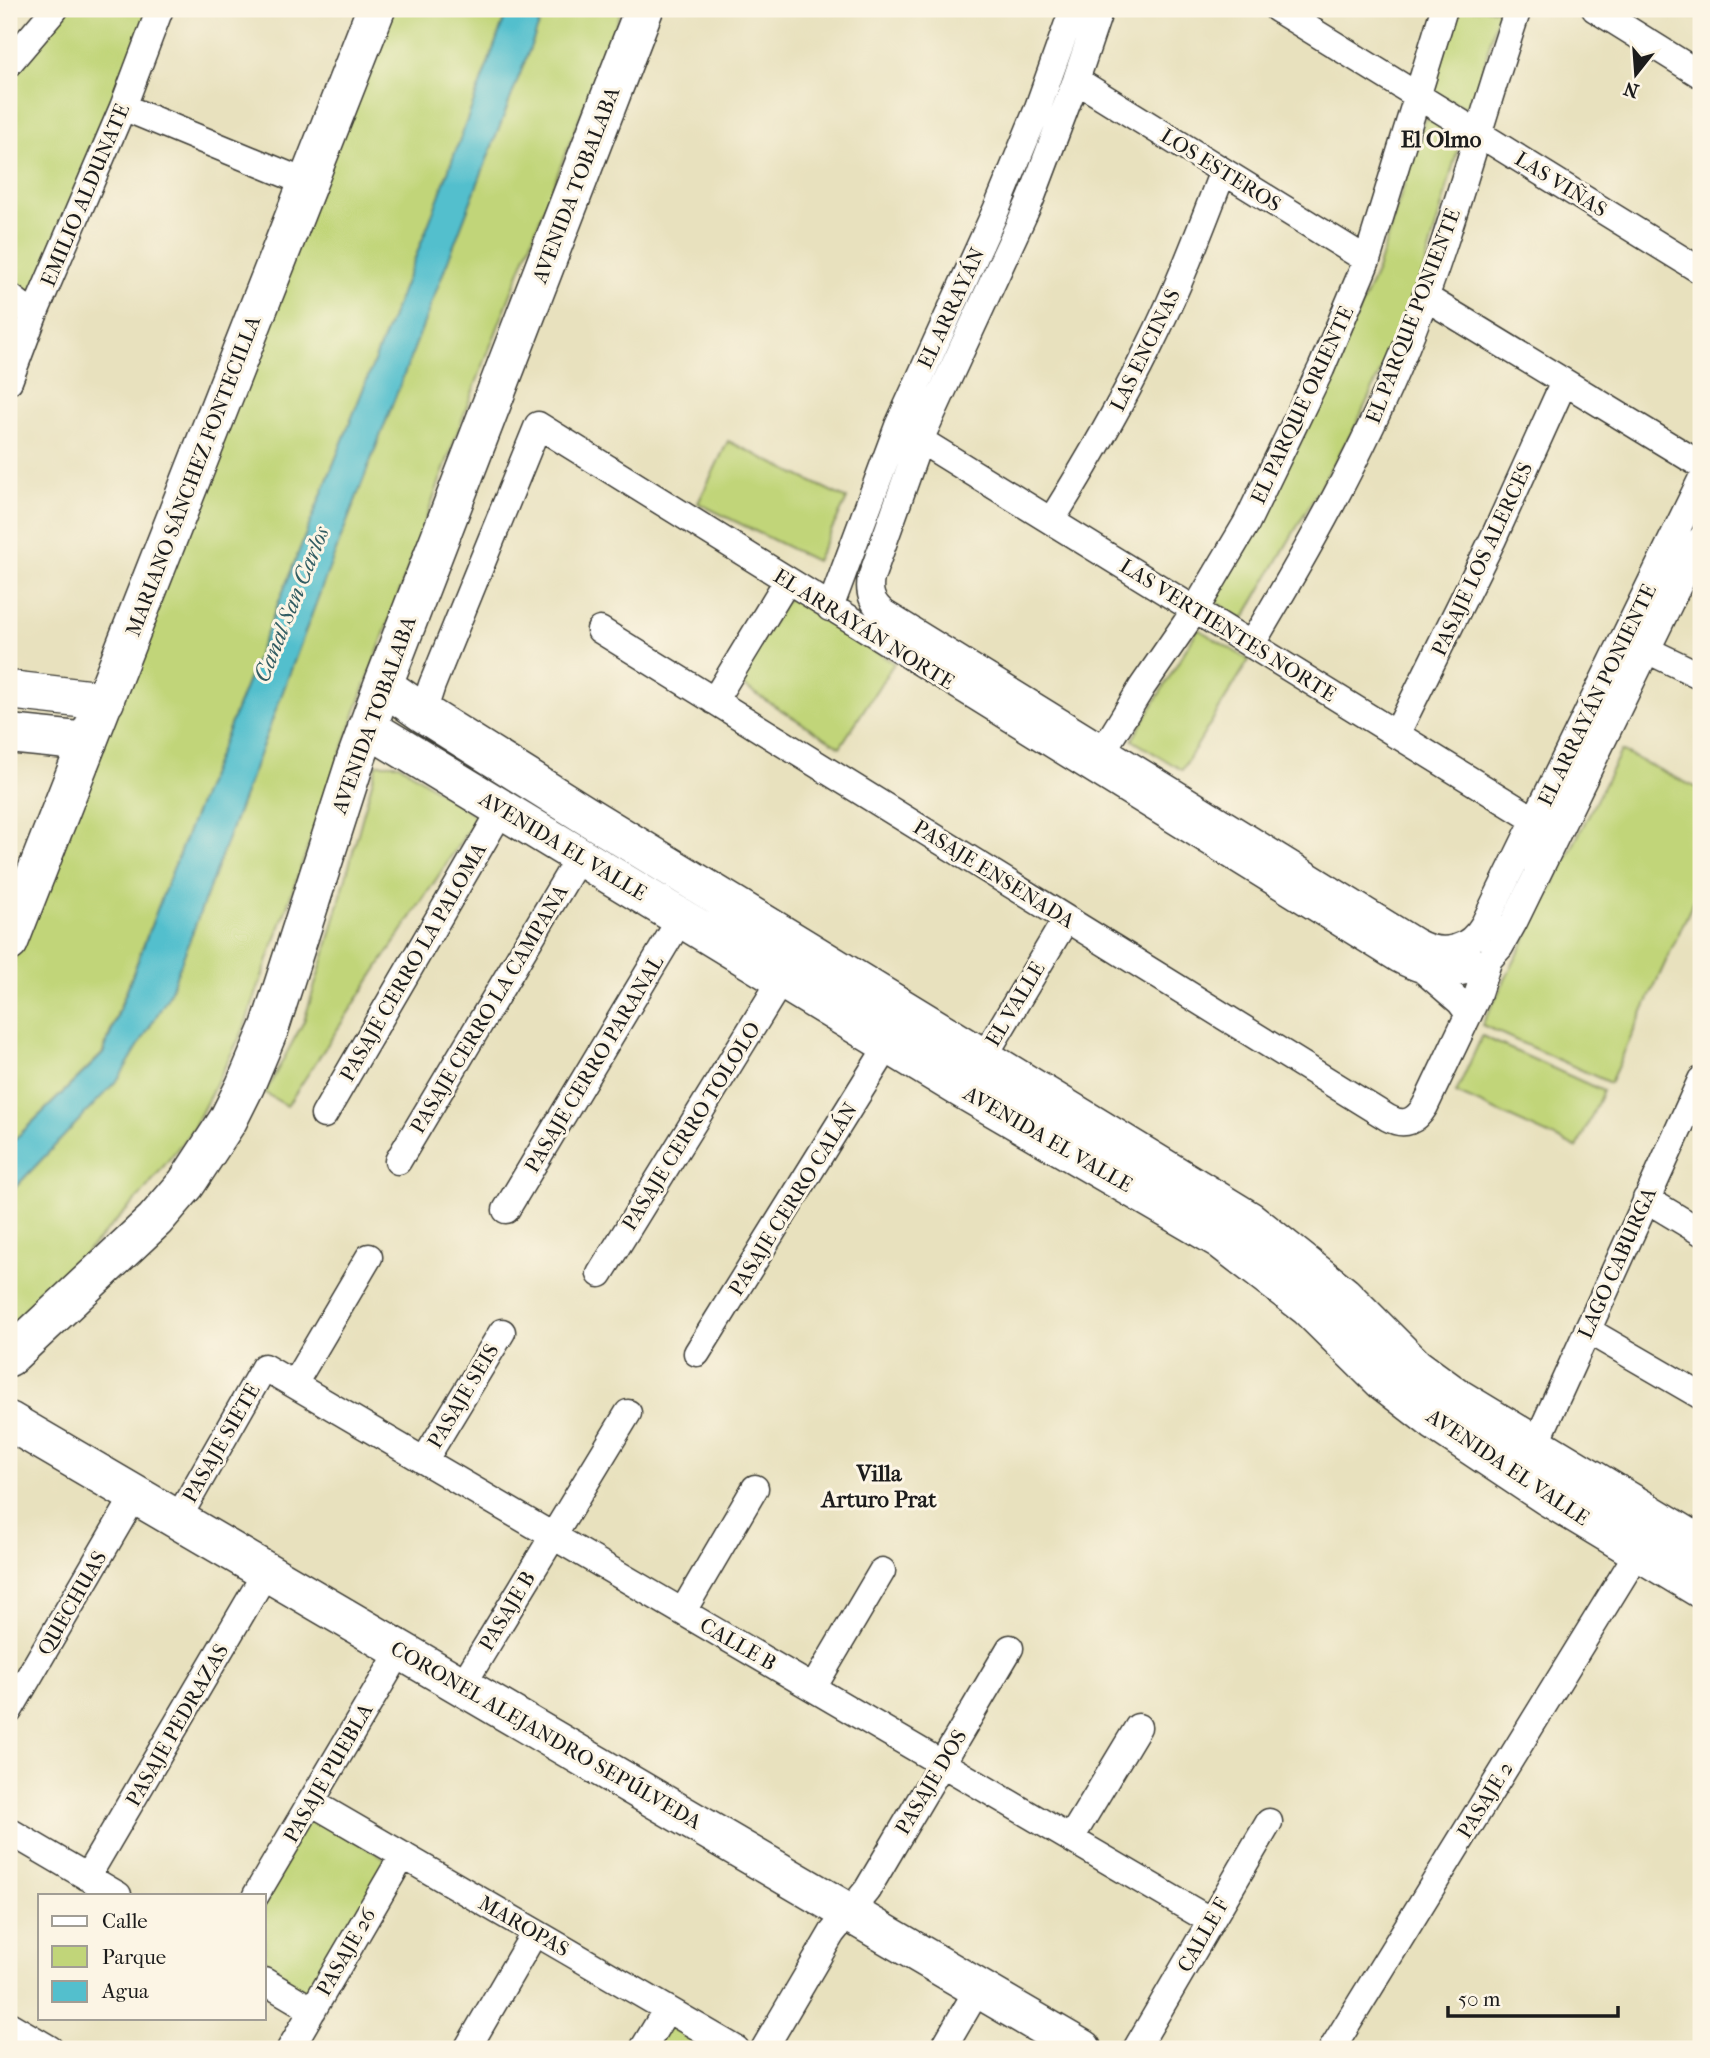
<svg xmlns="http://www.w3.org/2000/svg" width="1710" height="2058" font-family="'IM FELL French Canon',serif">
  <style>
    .green { fill: #c1d579; stroke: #6e784a; stroke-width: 2 }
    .water { fill: #53bfcd; stroke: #386e74; stroke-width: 2 }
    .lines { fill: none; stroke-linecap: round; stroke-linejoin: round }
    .street-casing { stroke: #3b3a34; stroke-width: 29 }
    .secondary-casing { stroke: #3b3a34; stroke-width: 41 }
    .street { stroke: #fff; stroke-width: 26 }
    .secondary { stroke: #fff; stroke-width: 38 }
    .labels { text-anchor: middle; stroke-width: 6; stroke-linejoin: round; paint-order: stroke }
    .street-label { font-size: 21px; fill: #1c1c1c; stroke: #fcf5e5 }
    .neighbourhood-label { font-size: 23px; font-weight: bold; fill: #1c1c1c; stroke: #fcf5e5 }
    .water-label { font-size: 23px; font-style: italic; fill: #325d63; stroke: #fcf5e5 }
  </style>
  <rect width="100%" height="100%" fill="#fcf5e5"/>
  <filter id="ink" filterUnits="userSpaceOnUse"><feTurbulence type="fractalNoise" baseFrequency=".0143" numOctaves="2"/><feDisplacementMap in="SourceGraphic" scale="14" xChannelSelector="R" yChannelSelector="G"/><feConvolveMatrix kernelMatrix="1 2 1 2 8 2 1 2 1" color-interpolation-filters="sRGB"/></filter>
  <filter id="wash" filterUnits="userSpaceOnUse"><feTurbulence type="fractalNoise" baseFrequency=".00686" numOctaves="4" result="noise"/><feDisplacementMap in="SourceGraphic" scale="28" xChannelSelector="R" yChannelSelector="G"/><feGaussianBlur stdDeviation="1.57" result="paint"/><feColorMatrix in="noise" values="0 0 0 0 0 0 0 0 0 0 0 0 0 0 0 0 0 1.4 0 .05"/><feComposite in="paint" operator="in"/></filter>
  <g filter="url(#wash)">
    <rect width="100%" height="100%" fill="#e8e1be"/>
    <!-- green -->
    <path class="green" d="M 55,9 L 160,9 L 34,315 L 9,296 L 9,63 Z
      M 393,9 L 508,9 L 431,218 L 160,902 L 102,1054 L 9,1145 L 9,974 L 52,848 Z
      M 545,9 L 622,9 L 466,409 L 356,711 L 243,1031 L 193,1129 L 140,1196 L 78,1261 L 9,1329 L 9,1194 L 119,1078 L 169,995 L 325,579 Z
      M 1459,9 L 1499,9 L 1472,111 L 1430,90 Z
      M 1425,118 L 1462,134 L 1418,291 L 1356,425 L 1243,620 L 1214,601 L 1305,433 L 1377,270 Z
      M 728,441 L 847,499 L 816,561 L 698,503 Z
      M 789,597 L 894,663 L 840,747 L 735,681 Z
      M 1198,629 L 1249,660 L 1182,770 L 1132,740 Z
      M 1621,751 L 1701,790 L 1701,885 L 1610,1083 L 1482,1025 Z
      M 377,764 L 399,764 L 477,817 L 287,1106 L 265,1093 L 304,1021 L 328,943 Z
      M 1482,1036 L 1603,1091 L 1577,1148 L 1456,1093 Z
      M 309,1814 L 393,1863 L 314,1998 L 264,1970 L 264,1895 Z
      M 666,2024 L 712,2049 L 650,2049 Z"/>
    <!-- water -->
    <path class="water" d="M 508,9 L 545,9 L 325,579 L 169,995 L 119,1078 L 9,1194 L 9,1145 L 103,1054 L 160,902 L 431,218 Z"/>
  </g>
  <g filter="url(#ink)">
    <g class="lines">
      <!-- street casing -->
      <g class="street-casing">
        <path id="street" d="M 1100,9 L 1076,80 L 1031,199 L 920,440 L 871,578 C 868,593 872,603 884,613 L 1416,942 C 1443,957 1469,950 1484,924 L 1701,480
          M 1277,9 L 1701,271
          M 1595,9 L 1701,75
          M 9,63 L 55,9
          M 1076,80 L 1367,260
          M 123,107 L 307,183
          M 9,296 L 34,315
          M 1425,297 L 1701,465
          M 9,381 L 34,315 L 123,107 L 160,9
          M 920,440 L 1535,820
          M 1051,521 C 1086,465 1119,408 1148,349 C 1177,291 1200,231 1223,171
          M 830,608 L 898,426 L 997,208 L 1036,113 L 1073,9
          M 600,630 L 1388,1118 C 1405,1127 1416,1121 1425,1106 L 1476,999 L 1489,959 L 1500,947 L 1514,922 L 1701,539
          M 1251,645 C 1308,550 1362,454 1404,352 C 1450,241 1479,123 1518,9
          M 1647,650 L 1701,676
          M 714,701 L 787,581
          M 423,713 L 432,685 L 538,425 L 1398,959 C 1428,975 1460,981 1489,959
          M 1396,735 L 1493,539 L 1564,382
          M 1096,762 L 1142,687 L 1195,610 L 1246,524 L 1321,369 L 1367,260 L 1444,9
          M 1423,970 L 1460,1002 L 1469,1014
          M 976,1070 L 1066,919
          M 324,1115 L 502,809
          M 398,1161 L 579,857
          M 1646,1199 L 1701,1232
          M 506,1210 L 681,918
          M 600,1274 L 782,979
          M 1587,1330 L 1701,1396
          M 697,1353 L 889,1044
          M 294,1384 L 369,1257
          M 1535,1446 L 1701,1080
          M 424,1461 L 502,1332
          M 177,1520 L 264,1367 L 1211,1921
          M 683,1611 L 755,1488
          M 462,1686 L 628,1413
          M 813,1688 L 882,1571
          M 9,1711 L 135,1495
          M 311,1802 L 736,2049
          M 9,1831 L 118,1895
          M 1071,1838 L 1138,1727
          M 87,1877 L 266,1572
          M 256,1895 L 400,1651
          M 264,1981 L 313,2010
          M 9,2025 L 50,2049
          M 290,2049 L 403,1855
          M 467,2049 L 535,1932
          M 643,2049 L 667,2009
          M 764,2049 L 832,1933 L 867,1890 L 1010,1648
          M 943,2049 L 978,1989
          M 1136,2049 L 1269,1822
          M 1332,2049 L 1638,1552"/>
      </g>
      <!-- secondary casing -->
      <g class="secondary-casing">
        <path id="secondary" d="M 383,685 L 423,713 L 584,814 L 1250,1221 L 1343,1295 L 1415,1367 L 1456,1397 L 1701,1545
          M 9,690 L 105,701
          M 367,727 L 964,1090 L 1220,1239 L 1308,1307 L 1383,1381 L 1436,1422 L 1547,1496 L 1701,1589
          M 9,734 L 88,742
          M 9,942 L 376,9
          M 9,1357 L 155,1220 L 186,1184 L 228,1120 L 245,1086 L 270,1027 L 356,759 L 383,685 L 644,9
          M 9,1421 L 1082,2049"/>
      </g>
      <!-- street -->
      <use href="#street" class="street"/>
      <!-- secondary -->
      <use href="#secondary" class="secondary"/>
    </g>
  </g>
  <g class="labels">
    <!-- street labels -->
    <g class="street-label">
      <text transform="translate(1221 170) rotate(32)" y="7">LOS ESTEROS</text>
      <text transform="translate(1561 184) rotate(32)" y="7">LAS VIÑAS</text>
      <text transform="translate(576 185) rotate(-69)" y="7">AVENIDA TOBALABA</text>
      <text transform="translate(85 195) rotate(-67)" y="7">EMILIO ALDUNATE</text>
      <text transform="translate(951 308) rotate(-65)" y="7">EL ARRAYÁN</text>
      <text transform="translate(1413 316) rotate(-69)" y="7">EL PARQUE PONIENTE</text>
      <text transform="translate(1145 350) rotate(-64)" y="7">LAS ENCINAS</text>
      <text transform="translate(1302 405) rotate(-65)" y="7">EL PARQUE ORIENTE</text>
      <text transform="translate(193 476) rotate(-69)" y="7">MARIANO SÁNCHEZ FONTECILLA</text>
      <text transform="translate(1482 559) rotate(-65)" y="7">PASAJE LOS ALERCES</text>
      <text transform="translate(864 629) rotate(32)" y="7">EL ARRAYÁN NORTE</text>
      <text transform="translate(1228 630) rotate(32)" y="7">LAS VERTIENTES NORTE</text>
      <text transform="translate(1597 695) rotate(-64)" y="7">EL ARRAYÁN PONIENTE</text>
      <text transform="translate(374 715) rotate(-70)" y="7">AVENIDA TOBALABA</text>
      <text transform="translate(563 846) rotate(31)" y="7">AVENIDA EL VALLE</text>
      <text transform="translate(994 874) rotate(32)" y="7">PASAJE ENSENADA</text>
      <text transform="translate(413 962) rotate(-60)" y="7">PASAJE CERRO LA PALOMA</text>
      <text transform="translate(1015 1004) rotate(-59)" y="7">EL VALLE</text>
      <text transform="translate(489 1009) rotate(-59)" y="7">PASAJE CERRO LA CAMPANA</text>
      <text transform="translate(594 1064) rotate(-59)" y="7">PASAJE CERRO PARANAL</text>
      <text transform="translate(691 1126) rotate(-58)" y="7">PASAJE CERRO TOLOLO</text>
      <text transform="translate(1048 1139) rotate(30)" y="7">AVENIDA EL VALLE</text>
      <text transform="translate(793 1199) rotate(-58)" y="7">PASAJE CERRO CALÁN</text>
      <text transform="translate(1617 1263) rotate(-66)" y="7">LAGO CABURGA</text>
      <text transform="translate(463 1396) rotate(-59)" y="7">PASAJE SEIS</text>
      <text transform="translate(221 1443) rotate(-60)" y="7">PASAJE SIETE</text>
      <text transform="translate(1508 1467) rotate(34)" y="7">AVENIDA EL VALLE</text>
      <text transform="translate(72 1603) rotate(-60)" y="7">QUECHUAS</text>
      <text transform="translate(507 1611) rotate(-59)" y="7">PASAJE B</text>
      <text transform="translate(738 1644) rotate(30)" y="7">CALLE B</text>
      <text transform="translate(177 1725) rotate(-60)" y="7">PASAJE PEDRAZAS</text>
      <text transform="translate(546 1735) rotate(30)" y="7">CORONEL ALEJANDRO SEPÚLVEDA</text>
      <text transform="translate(328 1773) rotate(-60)" y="7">PASAJE PUEBLA</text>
      <text transform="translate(931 1782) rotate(-59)" y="7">PASAJE DOS</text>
      <text transform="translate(1485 1800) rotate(-58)" y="7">PASAJE 2</text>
      <text transform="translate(524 1926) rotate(30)" y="7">MAROPAS</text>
      <text transform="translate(1203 1935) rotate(-60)" y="7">CALLE F</text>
      <text transform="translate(346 1952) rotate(-60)" y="7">PASAJE 26</text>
    </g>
    <!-- neighbourhood labels -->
    <g class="neighbourhood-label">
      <text x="1441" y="147">El Olmo</text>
      <text x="879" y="1481">Villa<tspan x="879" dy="26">Arturo Prat</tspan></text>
    </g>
    <!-- water labels -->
    <g class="water-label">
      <text transform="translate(291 604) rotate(-68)" y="8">Canal San Carlos</text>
    </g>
  </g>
  <!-- margin -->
  <rect width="1710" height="2058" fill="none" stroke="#fcf5e5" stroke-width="35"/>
  <!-- legend -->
  <rect x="38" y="1894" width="228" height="126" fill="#fcf5e5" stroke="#a29e95" stroke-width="2"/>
  <rect x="52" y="1916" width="35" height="10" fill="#ffffff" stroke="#a29e95" stroke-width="2"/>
  <text x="102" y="1928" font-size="21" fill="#1c1c1c">Calle</text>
  <rect x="52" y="1946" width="35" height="21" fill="#c1d579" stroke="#a29e95" stroke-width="2"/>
  <text x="102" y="1964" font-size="21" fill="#1c1c1c">Parque</text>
  <rect x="52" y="1981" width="35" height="21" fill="#53bfcd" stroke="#a29e95" stroke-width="2"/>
  <text x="102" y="1998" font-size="21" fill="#1c1c1c">Agua</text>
  <!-- north arrow -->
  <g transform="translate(1636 74) rotate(197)" stroke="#fcf5e5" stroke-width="5" paint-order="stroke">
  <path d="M0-5L12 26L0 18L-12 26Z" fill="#1c1c1c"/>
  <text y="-10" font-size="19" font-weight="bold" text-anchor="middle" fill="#1c1c1c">N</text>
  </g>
  <!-- scale -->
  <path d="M1448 2006v10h170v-10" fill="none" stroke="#1c1c1c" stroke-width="3.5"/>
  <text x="1458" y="2006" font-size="21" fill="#1c1c1c" stroke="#fcf5e5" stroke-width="5" paint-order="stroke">50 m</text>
</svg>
